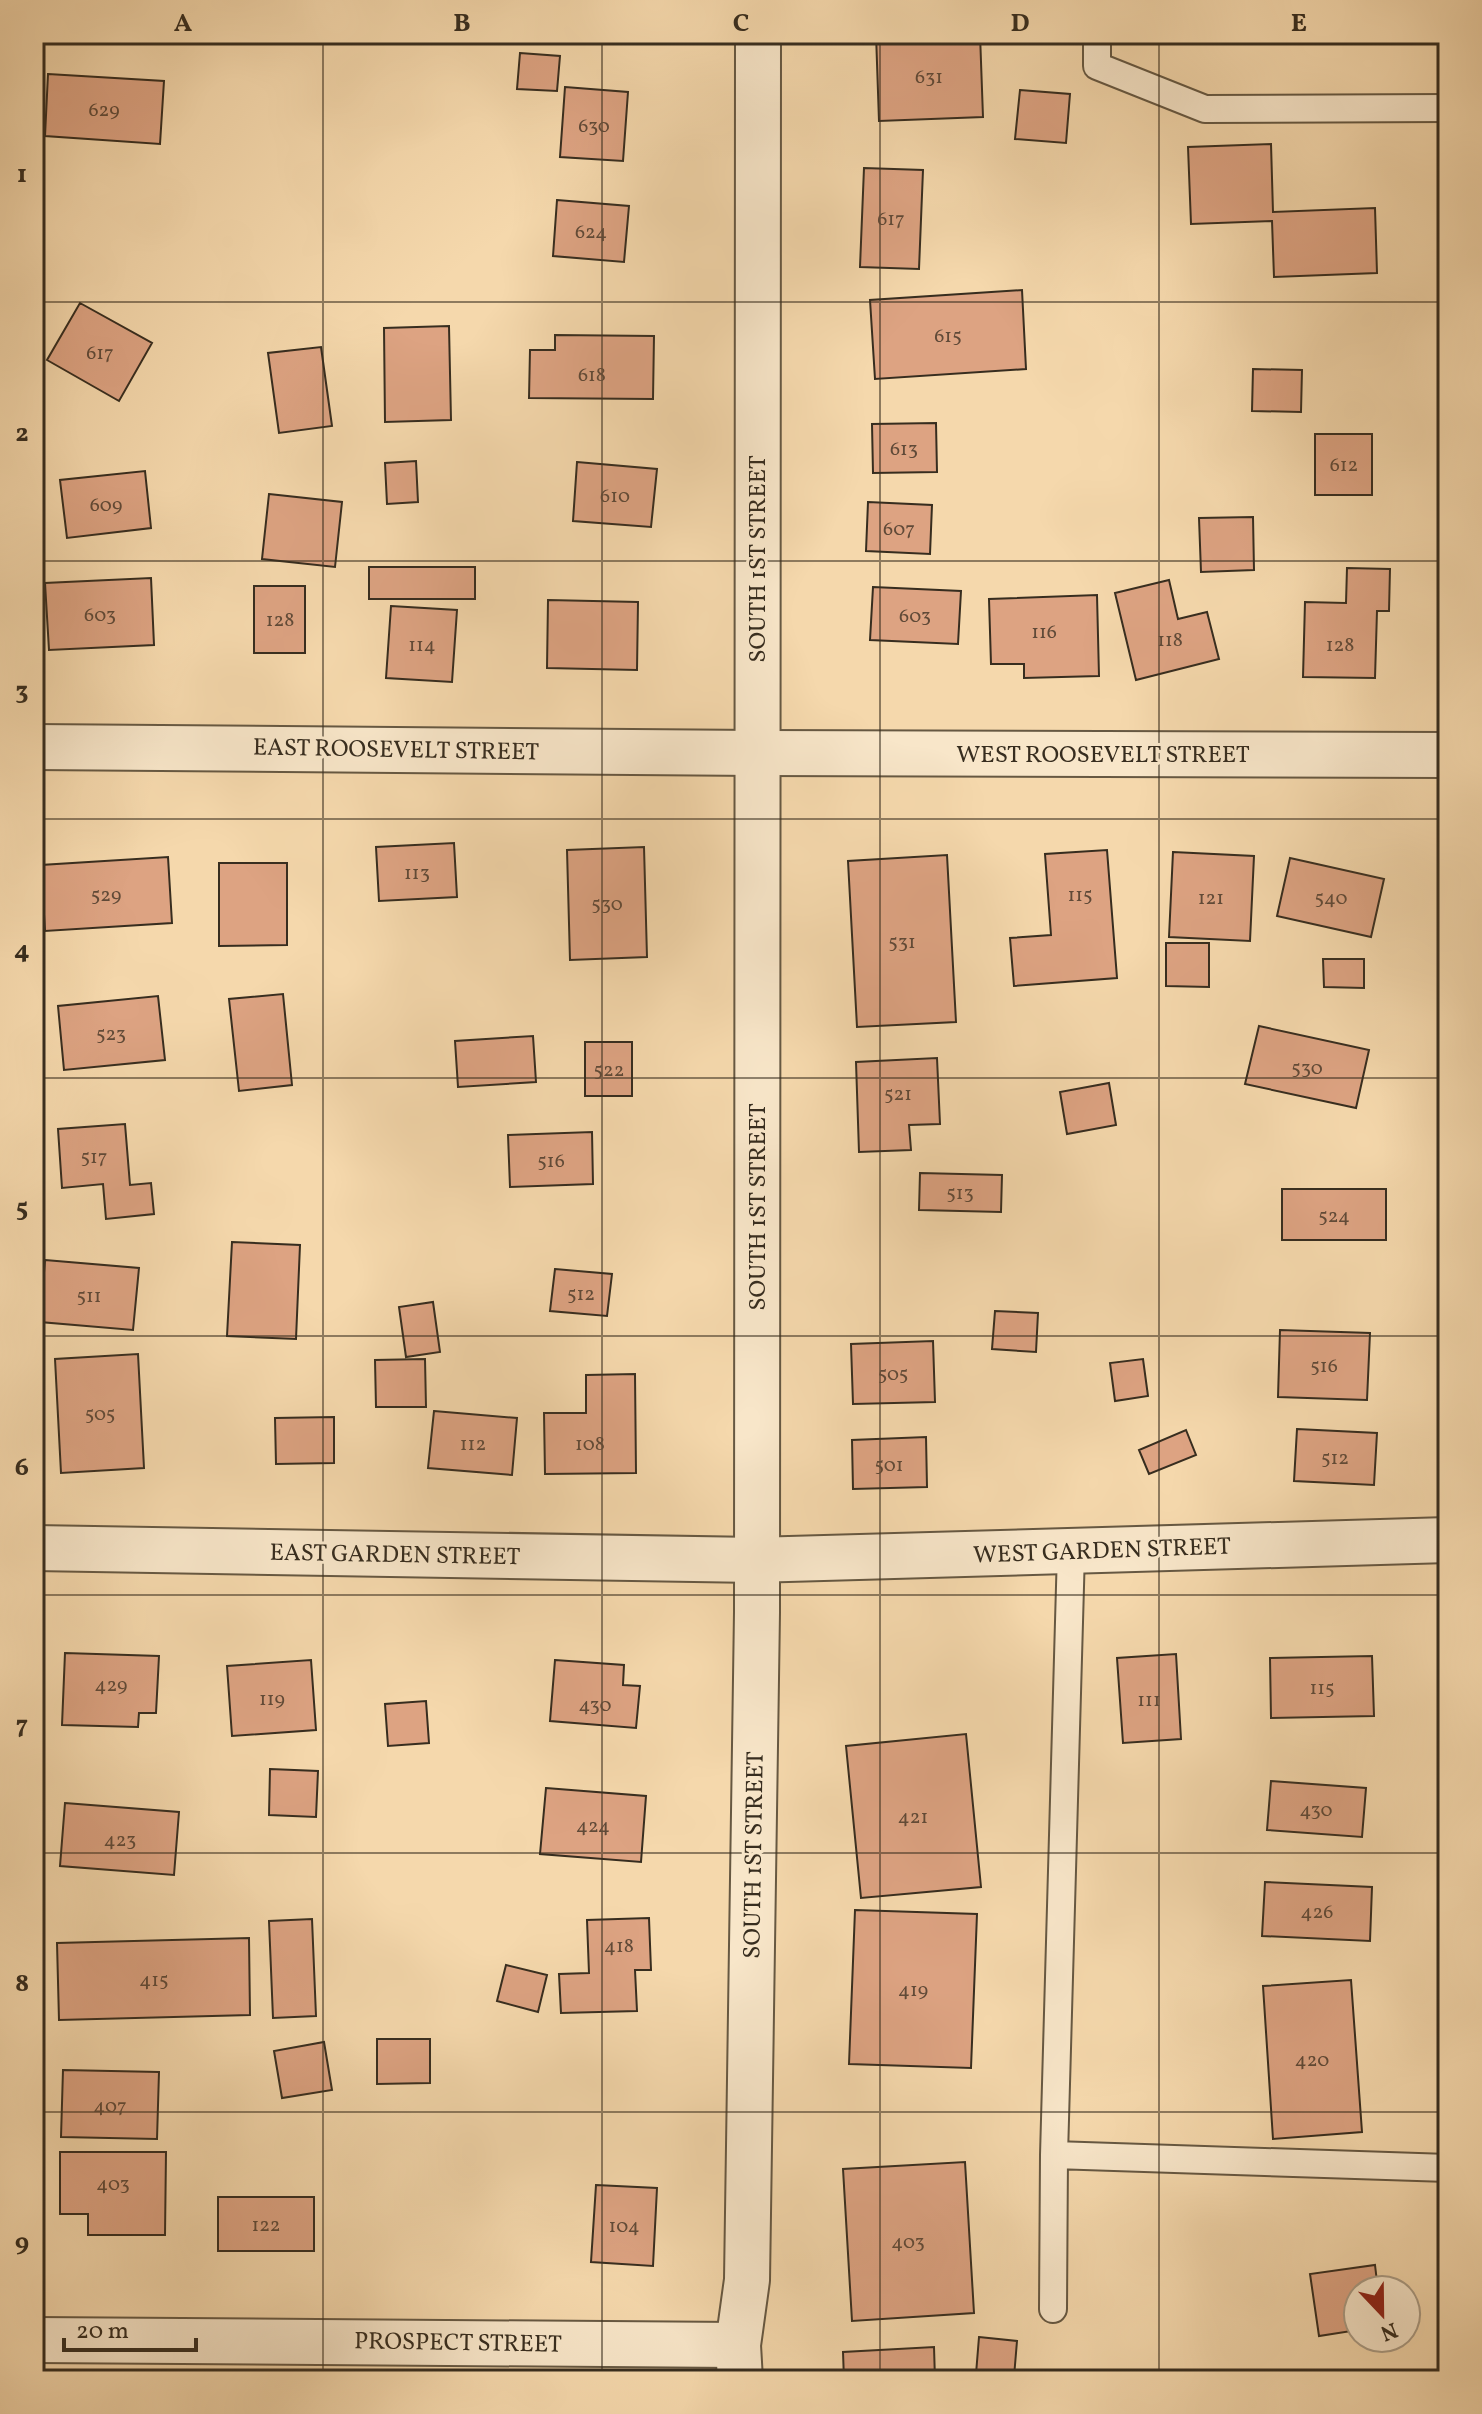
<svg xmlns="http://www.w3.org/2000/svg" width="1482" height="2414" font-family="Vollkorn,serif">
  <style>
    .building { fill: #dda382; stroke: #372d1f; stroke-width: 2 }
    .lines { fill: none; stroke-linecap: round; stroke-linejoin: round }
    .service-casing { stroke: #665842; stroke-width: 30 }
    .minor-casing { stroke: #665842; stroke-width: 48 }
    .tertiary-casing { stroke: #665842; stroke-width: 48 }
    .service { stroke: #f8e6c9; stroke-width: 26 }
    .minor { stroke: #f8e6c9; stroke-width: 44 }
    .tertiary { stroke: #f8e6c9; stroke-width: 44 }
    .grid { fill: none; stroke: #372d1f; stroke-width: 2; stroke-opacity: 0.55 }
    .labels { text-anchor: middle; stroke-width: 6; stroke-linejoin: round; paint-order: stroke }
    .number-label { font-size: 20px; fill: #604a38 }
    .street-label { font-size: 24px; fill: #372d1f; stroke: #f8e6c9 }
    .neatline { fill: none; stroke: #372d1f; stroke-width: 3 }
    .grid-label { font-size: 26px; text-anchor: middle; font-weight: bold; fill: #372d1f }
  </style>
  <rect width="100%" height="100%" fill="#f5d8ac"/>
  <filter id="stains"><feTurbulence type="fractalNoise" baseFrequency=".0025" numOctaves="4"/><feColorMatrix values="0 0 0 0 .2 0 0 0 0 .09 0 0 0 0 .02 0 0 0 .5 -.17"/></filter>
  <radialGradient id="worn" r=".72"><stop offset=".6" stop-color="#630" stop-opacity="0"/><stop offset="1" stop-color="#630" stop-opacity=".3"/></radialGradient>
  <!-- building -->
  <path class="building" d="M 264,34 L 326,34 L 326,37 L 264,37 Z
    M 876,34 L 980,34 L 983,117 L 879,121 Z
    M 520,53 L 560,56 L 557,91 L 517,89 Z
    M 48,74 L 164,81 L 160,144 L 45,136 Z
    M 565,87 L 628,92 L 623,161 L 560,157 Z
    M 1020,90 L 1070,94 L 1066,143 L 1015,139 Z
    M 1271,144 L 1273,212 L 1375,208 L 1377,273 L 1274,277 L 1272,221 L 1191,224 L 1188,147 Z
    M 864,168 L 923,170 L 919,269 L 860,267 Z
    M 557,200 L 629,206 L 624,262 L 553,256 Z
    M 1022,290 L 1026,369 L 875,379 L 870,300 Z
    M 80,303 L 152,343 L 119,401 L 47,360 Z
    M 449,326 L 451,420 L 385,422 L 384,328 Z
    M 555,335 L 654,336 L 653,399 L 529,398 L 530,350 L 555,350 Z
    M 321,347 L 332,426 L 279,433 L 268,353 Z
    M 1253,369 L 1302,370 L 1301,412 L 1252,411 Z
    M 936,423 L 937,472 L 873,473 L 872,424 Z
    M 1315,434 L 1372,434 L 1372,495 L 1315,495 Z
    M 416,461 L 418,502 L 387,504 L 385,463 Z
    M 577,462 L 657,469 L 651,527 L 573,521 Z
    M 145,471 L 151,528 L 67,538 L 60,480 Z
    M 269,494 L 342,502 L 335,567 L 262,559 Z
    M 868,502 L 932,505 L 930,554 L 866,551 Z
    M 1253,517 L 1254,570 L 1201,572 L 1199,518 Z
    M 369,567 L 475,567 L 475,599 L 369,599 Z
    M 1347,568 L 1390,569 L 1389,611 L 1377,611 L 1375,678 L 1303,677 L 1305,602 L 1346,603 Z
    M 151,578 L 154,645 L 49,650 L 45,583 Z
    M 1169,580 L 1178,619 L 1207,612 L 1219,659 L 1136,680 L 1115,593 Z
    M 254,586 L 305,586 L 305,653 L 254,653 Z
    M 873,587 L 961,591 L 958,644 L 870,640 Z
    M 1097,595 L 1099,676 L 1024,678 L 1024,664 L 991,664 L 989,599 Z
    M 548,600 L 638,602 L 637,670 L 547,668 Z
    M 391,606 L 457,610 L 452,682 L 386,678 Z
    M 454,843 L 457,897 L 379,901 L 376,847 Z
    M 644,847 L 647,957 L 570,960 L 567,850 Z
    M 1107,850 L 1117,978 L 1014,986 L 1010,938 L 1051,935 L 1045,854 Z
    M 1173,852 L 1254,856 L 1250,941 L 1169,937 Z
    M 947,855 L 956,1022 L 857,1027 L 848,861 Z
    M 168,857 L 172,923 L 45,931 L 41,865 Z
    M 1290,858 L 1384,879 L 1371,937 L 1277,916 Z
    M 219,863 L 287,863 L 287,945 L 219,946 Z
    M 1166,943 L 1209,943 L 1209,987 L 1166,986 Z
    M 1323,959 L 1364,959 L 1364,988 L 1324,987 Z
    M 283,994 L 292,1085 L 239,1091 L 229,999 Z
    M 158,996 L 165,1060 L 64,1070 L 58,1006 Z
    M 1259,1026 L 1369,1050 L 1356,1108 L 1245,1084 Z
    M 533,1036 L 536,1082 L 458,1087 L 455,1041 Z
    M 585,1042 L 632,1042 L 632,1096 L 585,1096 Z
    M 937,1058 L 940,1124 L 909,1125 L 911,1150 L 859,1152 L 856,1062 Z
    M 1109,1083 L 1116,1125 L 1067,1134 L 1060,1092 Z
    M 125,1124 L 130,1185 L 151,1183 L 154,1214 L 106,1219 L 103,1184 L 62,1188 L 58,1129 Z
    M 592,1132 L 593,1184 L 510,1187 L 508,1135 Z
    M 920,1173 L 1002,1175 L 1001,1212 L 919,1210 Z
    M 1282,1189 L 1386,1189 L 1386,1240 L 1282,1240 Z
    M 232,1242 L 300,1245 L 296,1339 L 227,1336 Z
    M 45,1260 L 139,1268 L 133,1330 L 40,1322 Z
    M 555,1269 L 612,1274 L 607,1316 L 550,1311 Z
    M 433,1302 L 440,1352 L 406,1357 L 399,1307 Z
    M 995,1311 L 1038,1313 L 1036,1352 L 992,1349 Z
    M 1280,1330 L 1370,1333 L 1367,1400 L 1278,1397 Z
    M 933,1341 L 935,1402 L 853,1404 L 851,1344 Z
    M 138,1354 L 144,1468 L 61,1473 L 55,1359 Z
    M 425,1359 L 426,1407 L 376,1407 L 375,1360 Z
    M 1143,1359 L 1148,1396 L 1115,1401 L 1110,1363 Z
    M 635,1374 L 636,1473 L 545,1474 L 544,1413 L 586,1413 L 586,1375 Z
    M 434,1411 L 517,1418 L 512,1475 L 428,1468 Z
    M 334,1417 L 334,1463 L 276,1464 L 275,1418 Z
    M 1297,1429 L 1377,1433 L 1374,1485 L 1294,1481 Z
    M 1186,1430 L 1196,1455 L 1149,1474 L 1139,1450 Z
    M 926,1437 L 927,1487 L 853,1489 L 852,1440 Z
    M 65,1653 L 159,1656 L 156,1713 L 139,1713 L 138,1727 L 62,1725 Z
    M 1176,1654 L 1181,1739 L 1123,1743 L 1117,1658 Z
    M 1372,1656 L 1374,1716 L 1271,1718 L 1270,1658 Z
    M 311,1660 L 316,1730 L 232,1736 L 227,1666 Z
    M 555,1660 L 624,1665 L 623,1685 L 640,1686 L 636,1728 L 550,1721 Z
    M 426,1701 L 429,1743 L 388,1746 L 385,1704 Z
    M 966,1734 L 981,1887 L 861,1898 L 846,1746 Z
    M 270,1769 L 318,1771 L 316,1817 L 269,1815 Z
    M 1271,1781 L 1366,1788 L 1362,1837 L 1267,1830 Z
    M 546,1788 L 646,1796 L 641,1862 L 540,1854 Z
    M 65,1803 L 179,1812 L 174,1875 L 60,1866 Z
    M 1265,1882 L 1372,1887 L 1370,1941 L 1262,1936 Z
    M 855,1910 L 977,1914 L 971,2068 L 849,2064 Z
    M 649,1918 L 651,1970 L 635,1970 L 637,2011 L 561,2013 L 559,1974 L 589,1973 L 587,1920 Z
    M 312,1919 L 316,2016 L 273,2018 L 269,1921 Z
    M 249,1938 L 250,2015 L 59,2020 L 57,1943 Z
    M 506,1965 L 547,1975 L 538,2012 L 497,2001 Z
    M 1351,1980 L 1362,2132 L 1273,2139 L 1263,1986 Z
    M 377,2039 L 430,2039 L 430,2083 L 377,2084 Z
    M 324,2042 L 332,2090 L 282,2098 L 274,2051 Z
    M 63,2070 L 159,2072 L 157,2139 L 61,2137 Z
    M 60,2152 L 166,2152 L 165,2235 L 88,2235 L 88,2214 L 60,2214 Z
    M 965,2162 L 974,2313 L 852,2321 L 843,2169 Z
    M 596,2185 L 657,2188 L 653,2266 L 591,2262 Z
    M 218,2197 L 314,2197 L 314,2251 L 218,2251 Z
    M 1375,2265 L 1378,2290 L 1358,2290 L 1358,2330 L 1319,2336 L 1310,2274 Z
    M 979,2337 L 1017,2341 L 1014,2377 L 976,2374 Z
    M 934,2347 L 935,2380 L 844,2380 L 843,2352 Z"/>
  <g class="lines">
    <!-- service casing -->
    <g class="service-casing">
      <path id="service" d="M 1097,34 L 1097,66 L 1205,109 L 1448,108
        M 1054,2155 L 1448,2168
        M 1053,2309 L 1054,2155 L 1071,1551"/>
    </g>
    <!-- minor casing -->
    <g class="minor-casing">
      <path id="minor" d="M 34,747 L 757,753 L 1448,755
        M 34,1548 L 756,1560 L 1448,1540
        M 34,2340 L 738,2345"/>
    </g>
    <!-- tertiary casing -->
    <g class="tertiary-casing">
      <path id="tertiary" d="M 740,2380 L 738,2345 L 747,2280 L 757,1612 L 758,34"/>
    </g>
    <!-- service -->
    <use href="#service" class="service"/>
    <!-- minor -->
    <use href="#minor" class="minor"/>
    <!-- tertiary -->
    <use href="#tertiary" class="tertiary"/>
  </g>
  <!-- grid -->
  <path class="grid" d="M 323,34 L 323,2380M 602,34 L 602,2380M 880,34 L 880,2380M 1159,34 L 1159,2380M 34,302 L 1448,302M 34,561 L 1448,561M 34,819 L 1448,819M 34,1078 L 1448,1078M 34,1336 L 1448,1336M 34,1595 L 1448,1595M 34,1853 L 1448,1853M 34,2112 L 1448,2112"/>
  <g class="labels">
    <!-- number labels -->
    <g class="number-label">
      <text x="929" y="83">631</text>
      <text x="104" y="116">629</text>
      <text x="594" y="132">630</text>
      <text x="891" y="225">617</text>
      <text x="591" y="238">624</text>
      <text x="948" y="342">615</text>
      <text x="100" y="359">617</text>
      <text x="592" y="381">618</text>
      <text x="904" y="455">613</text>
      <text x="1344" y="471">612</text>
      <text x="615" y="502">610</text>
      <text x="106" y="511">609</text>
      <text x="899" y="535">607</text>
      <text x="100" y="621">603</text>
      <text x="915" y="622">603</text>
      <text x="280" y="626">128</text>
      <text x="1044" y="638">116</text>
      <text x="1170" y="646">118</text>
      <text x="422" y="651">114</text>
      <text x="1340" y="651">128</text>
      <text x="417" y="879">113</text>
      <text x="106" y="901">529</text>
      <text x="1080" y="901">115</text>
      <text x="1211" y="904">121</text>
      <text x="1331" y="904">540</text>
      <text x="607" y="910">530</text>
      <text x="902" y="948">531</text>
      <text x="111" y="1040">523</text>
      <text x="1307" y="1074">530</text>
      <text x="609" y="1076">522</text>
      <text x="898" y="1100">521</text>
      <text x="94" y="1163">517</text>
      <text x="551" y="1167">516</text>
      <text x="960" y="1199">513</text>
      <text x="1334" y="1222">524</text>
      <text x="581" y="1300">512</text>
      <text x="89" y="1302">511</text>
      <text x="1324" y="1372">516</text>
      <text x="893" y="1380">505</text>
      <text x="100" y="1420">505</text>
      <text x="473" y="1450">112</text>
      <text x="590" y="1450">108</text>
      <text x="1335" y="1464">512</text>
      <text x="889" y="1471">501</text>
      <text x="111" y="1691">429</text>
      <text x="1322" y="1694">115</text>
      <text x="272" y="1705">119</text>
      <text x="1149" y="1706">111</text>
      <text x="595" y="1711">430</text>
      <text x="1316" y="1816">430</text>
      <text x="913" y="1823">421</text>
      <text x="593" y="1832">424</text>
      <text x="120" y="1846">423</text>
      <text x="1317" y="1918">426</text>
      <text x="619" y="1952">418</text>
      <text x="154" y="1986">415</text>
      <text x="913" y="1996">419</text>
      <text x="1312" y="2066">420</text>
      <text x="110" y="2112">407</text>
      <text x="113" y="2190">403</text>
      <text x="266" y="2231">122</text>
      <text x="624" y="2232">104</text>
      <text x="908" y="2248">403</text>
    </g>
    <!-- street labels -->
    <g class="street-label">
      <text transform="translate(757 559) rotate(-90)" y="8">SOUTH 1ST STREET</text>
      <text transform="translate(396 749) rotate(1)" y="8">EAST ROOSEVELT STREET</text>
      <text x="1103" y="762">WEST ROOSEVELT STREET</text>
      <text transform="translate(757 1207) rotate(-90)" y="8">SOUTH 1ST STREET</text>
      <text transform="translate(1102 1550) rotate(-2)" y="8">WEST GARDEN STREET</text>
      <text transform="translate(395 1554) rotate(1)" y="8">EAST GARDEN STREET</text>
      <text transform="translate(753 1855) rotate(-89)" y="8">SOUTH 1ST STREET</text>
      <text transform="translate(458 2342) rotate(1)" y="8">PROSPECT STREET</text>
    </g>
  </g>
  <!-- margin -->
  <rect width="1482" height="2414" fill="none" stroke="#f5d8ac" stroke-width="88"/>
  <!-- north arrow -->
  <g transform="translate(1382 2314) rotate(158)"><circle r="38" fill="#f8e6c9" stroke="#ab9c85" stroke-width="2"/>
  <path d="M0-6L14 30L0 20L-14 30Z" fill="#8f2418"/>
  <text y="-12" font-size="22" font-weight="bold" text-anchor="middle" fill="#372d1f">N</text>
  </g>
  <!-- scale -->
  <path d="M64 2338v12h132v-12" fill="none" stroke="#372d1f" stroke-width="4"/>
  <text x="76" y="2338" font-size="24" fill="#372d1f" stroke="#f8e6c9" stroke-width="6" paint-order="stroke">20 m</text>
  <rect x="44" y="44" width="1394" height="2326" class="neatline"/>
  <g class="grid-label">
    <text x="183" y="31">A</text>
    <text x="462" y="31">B</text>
    <text x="741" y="31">C</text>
    <text x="1020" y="31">D</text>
    <text x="1299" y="31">E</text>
    <text x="22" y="182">1</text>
    <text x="22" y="441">2</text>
    <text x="22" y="699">3</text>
    <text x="22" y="958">4</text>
    <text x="22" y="1216">5</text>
    <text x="22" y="1475">6</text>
    <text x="22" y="1733">7</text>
    <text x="22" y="1991">8</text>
    <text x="22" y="2250">9</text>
  </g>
  <rect width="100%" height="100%" filter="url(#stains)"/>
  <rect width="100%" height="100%" fill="url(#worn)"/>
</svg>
